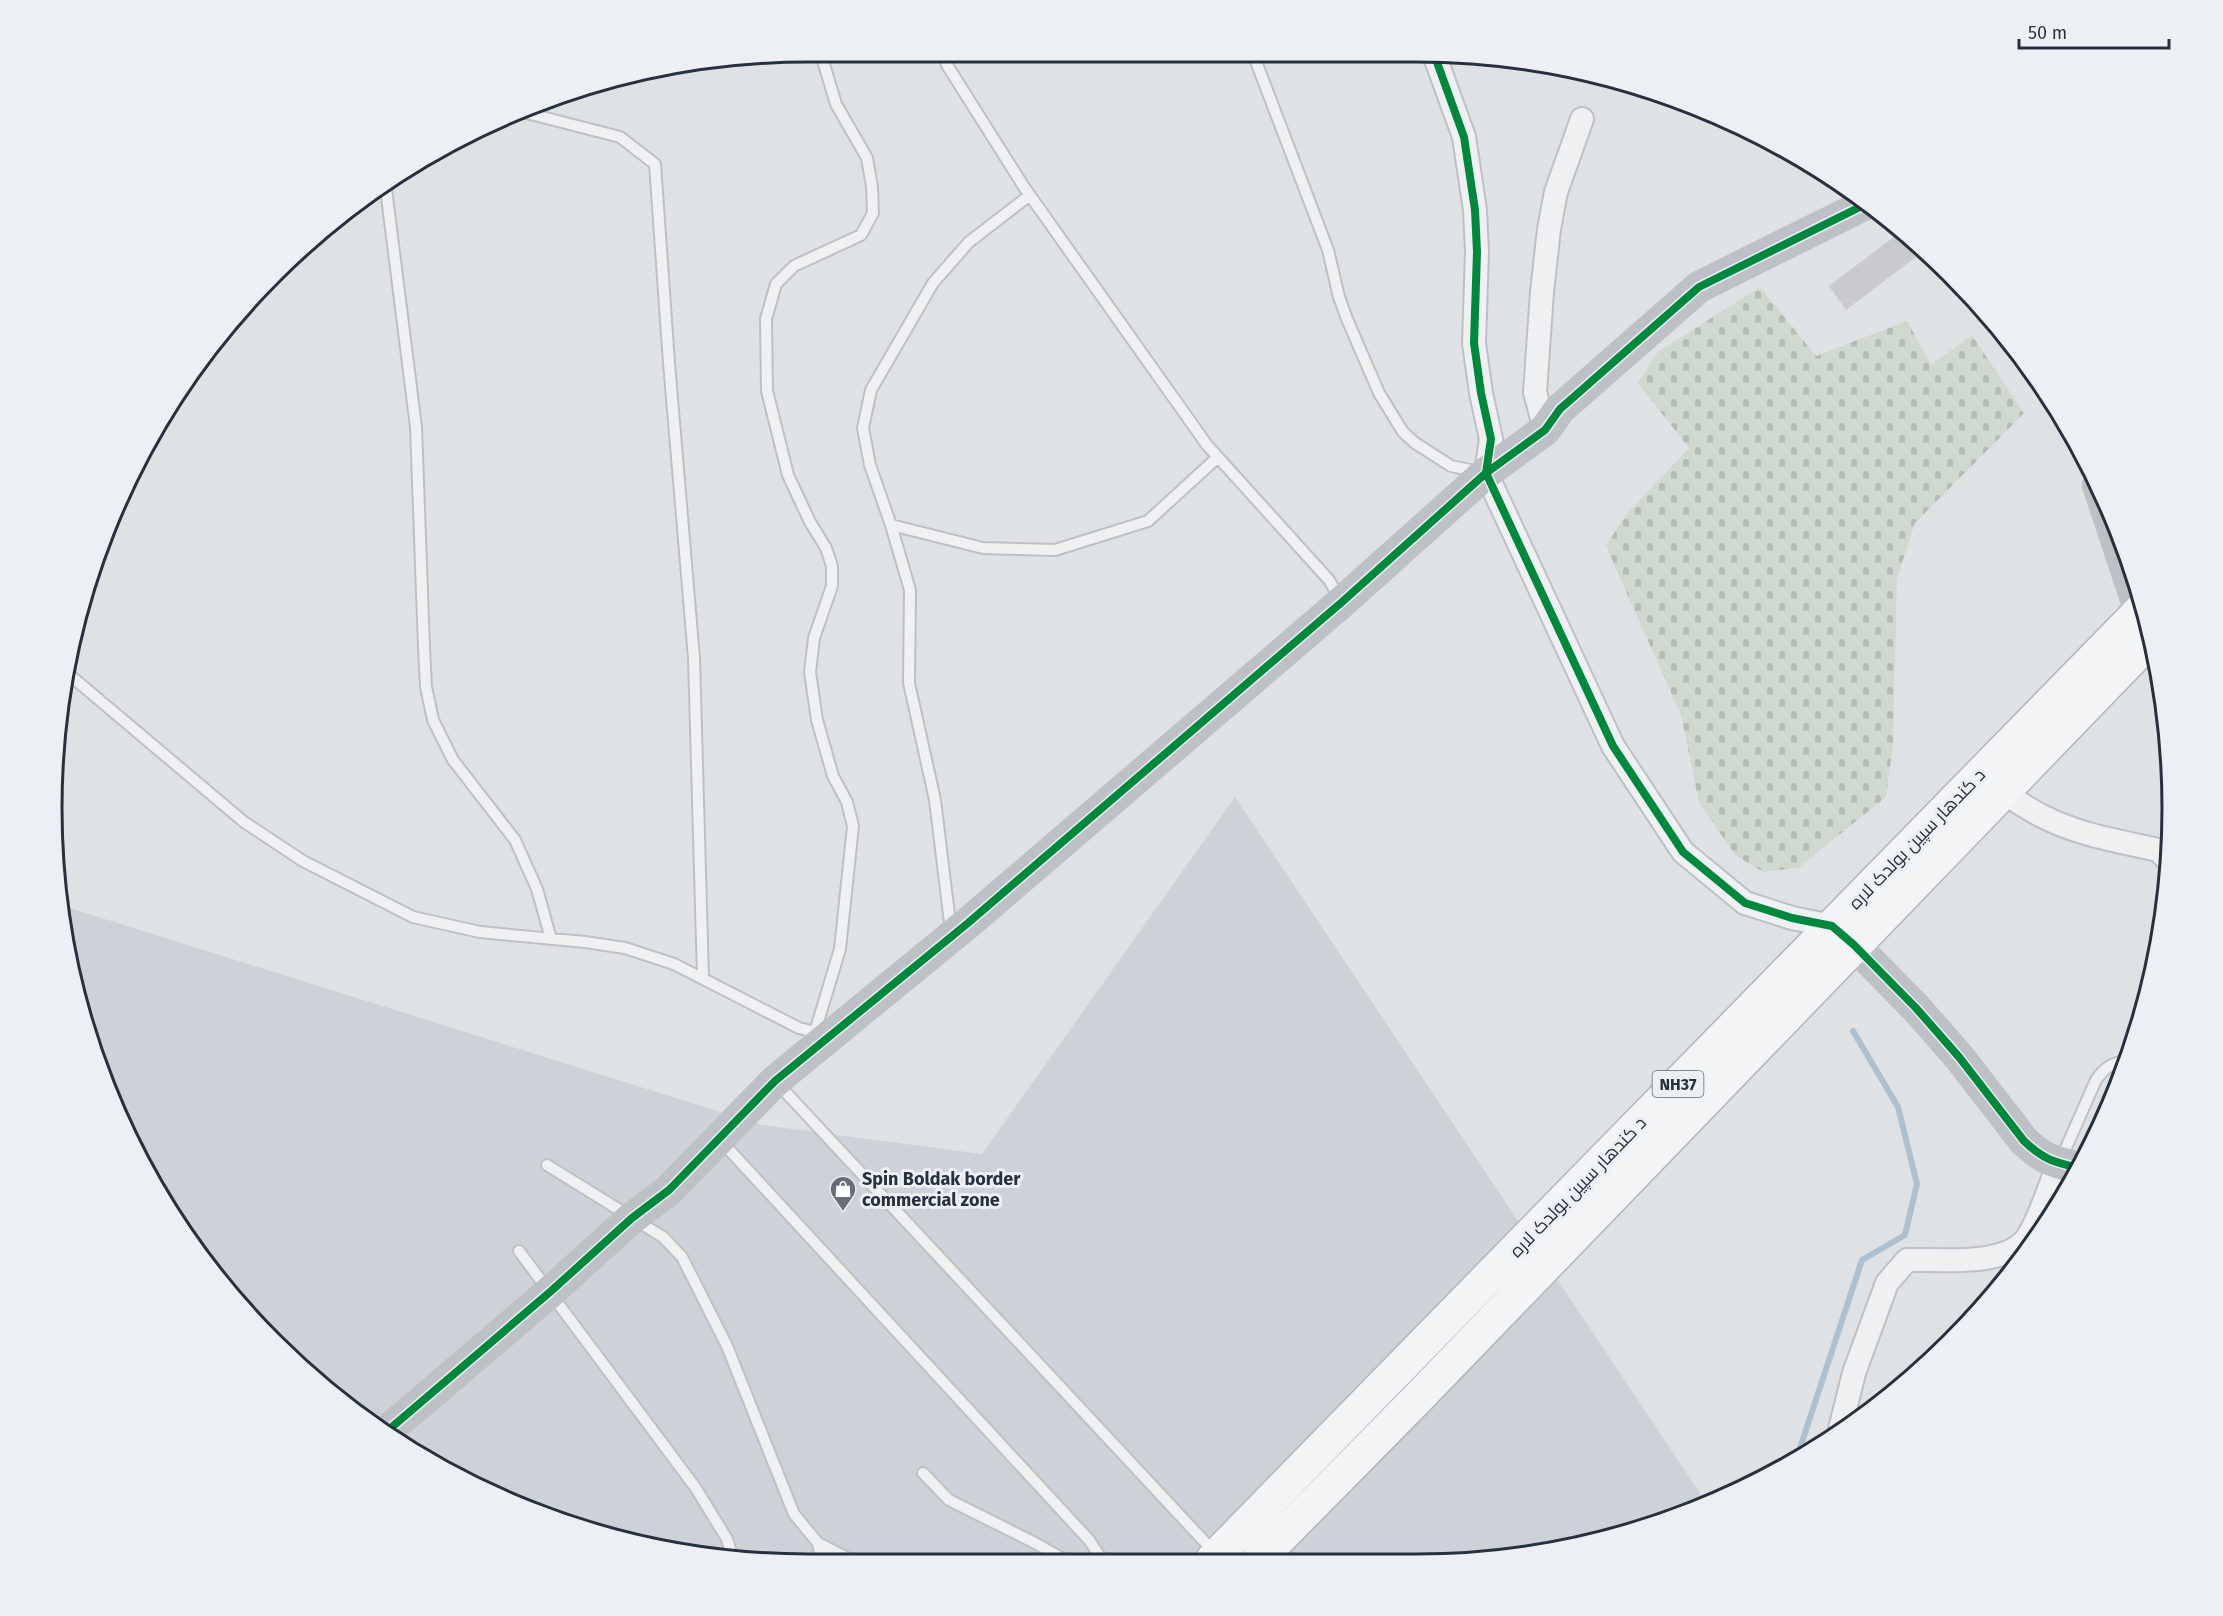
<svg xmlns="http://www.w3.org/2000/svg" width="2223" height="1616" font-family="'Fira Sans',Cairo,sans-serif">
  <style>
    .built { fill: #cdd2d8 }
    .cemetery { fill: url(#cemetery-stones) }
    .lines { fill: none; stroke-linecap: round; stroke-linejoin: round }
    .stream { stroke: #adc0d0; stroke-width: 6 }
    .building { fill: #c8cacd }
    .lane-casing { stroke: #bec0c3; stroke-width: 14 }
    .street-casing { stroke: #bec0c3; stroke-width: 26 }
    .highway-casing { stroke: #b2b5b9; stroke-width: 36 }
    .lane { stroke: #eff0f1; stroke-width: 10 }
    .street { stroke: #eff0f1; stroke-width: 22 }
    .secondary { stroke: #bdc0c4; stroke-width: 32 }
    .highway { stroke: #f3f4f5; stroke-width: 33 }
    .cycleway-casing { stroke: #ecf0f5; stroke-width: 11 }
    .cycleway { stroke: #00873e; stroke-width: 8 }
    .labels { text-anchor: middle; stroke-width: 6; stroke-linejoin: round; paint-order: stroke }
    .shield { fill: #ecf0f5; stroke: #626a74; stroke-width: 1.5 }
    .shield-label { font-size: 16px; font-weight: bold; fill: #27303d }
    .street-label { font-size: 18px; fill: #27303d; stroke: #ecf0f5 }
    .poi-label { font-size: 18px; font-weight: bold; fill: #27303d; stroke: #ecf0f5; text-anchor: start }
    .rim { fill: none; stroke: #27303d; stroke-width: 3 }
  </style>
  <defs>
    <pattern id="cemetery-stones" width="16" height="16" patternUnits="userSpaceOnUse" patternTransform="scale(1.5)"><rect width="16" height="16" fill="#d0d9d0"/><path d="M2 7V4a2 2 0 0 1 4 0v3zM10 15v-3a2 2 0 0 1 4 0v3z" fill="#b3bbb4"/></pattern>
  </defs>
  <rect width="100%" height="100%" fill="#dfe2e5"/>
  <!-- built -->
  <path class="built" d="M 1235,797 L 1708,1505 L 1514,1558 L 758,1563 L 612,1539 L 473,1487 L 347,1408 L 208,1269 L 108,1097 L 57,906 L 57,904 L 762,1125 L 982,1154 Z"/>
  <!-- cemetery -->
  <path class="cemetery" d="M 1760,287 L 1816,356 L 1907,321 L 1931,365 L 1972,335 L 2024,413 L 1915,523 L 1897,578 L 1893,744 L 1886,797 L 1798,868 L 1763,872 L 1735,855 L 1699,802 L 1681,715 L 1606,546 L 1625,516 L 1689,448 L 1638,383 L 1658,352 Z"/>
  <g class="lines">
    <!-- stream -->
    <path class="stream" d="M 1798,1454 L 1862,1260 L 1905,1235 L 1917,1184 L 1898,1107 L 1853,1031"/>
  </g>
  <!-- building -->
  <path class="building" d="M 1903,230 L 1925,250 L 1846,310 L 1829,286 Z"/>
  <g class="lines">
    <!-- lane casing -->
    <g class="lane-casing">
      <path id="lane" d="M 944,51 L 947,65 L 1024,187 L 1207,445 L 1329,580 L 1340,599
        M 1252,51 L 1328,250 L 1339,297 L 1347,319 L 1379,393 L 1403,432 L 1415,443 L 1451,466 L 1480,472
        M 515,110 L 620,137 L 655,164 L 669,363 L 694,658 L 703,978
        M 385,181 L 416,427 L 424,648 L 426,687 L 433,720 L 453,760 L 515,840 L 537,889 L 551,939
        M 891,525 L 983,548 L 1055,550 L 1148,521 L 1218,457
        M 65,671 L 244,822 L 303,861 L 413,917 L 480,932 L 585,942 L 625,948 L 674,964 L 799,1028 L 815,1032 L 821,1036
        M 2152,852 L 2167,868
        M 951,931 L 935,800 L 909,683 L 910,590 L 891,525 L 870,465 L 863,428 L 871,390 L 933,283 L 969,242 L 1030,195
        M 815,1032 L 840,949 L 853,826 L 847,802 L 833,776 L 817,720 L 810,672 L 814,638 L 832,586 L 832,566 L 826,548 L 810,522 L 788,475 L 767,391 L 766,319 L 776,284 L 794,266 L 861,235 L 873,213 L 872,187 L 867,158 L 836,104 L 820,51
        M 778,1084 L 1215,1553
        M 721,1141 L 1089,1540 L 1103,1561
        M 2061,1159 L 2096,1080 C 2105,1067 2112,1063 2127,1061
        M 547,1165 L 663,1237 L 682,1257 L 727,1346 L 794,1514 L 818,1543 L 857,1563
        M 519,1251 L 695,1487 L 727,1539 L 733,1559
        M 923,1473 L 949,1500 L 1035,1543 L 1067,1561
        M 818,1543 L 822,1563"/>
    </g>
    <!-- street casing -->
    <g class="street-casing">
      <path id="street" d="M 1434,54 L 1464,137 L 1475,210 L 1477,252 L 1474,343 L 1481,393 L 1491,439 L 1486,473 L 1613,746 L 1683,852 L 1745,903 L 1792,918 L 1832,926 L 1839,932
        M 1545,430 L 1535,392 L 1542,292 L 1549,229 L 1556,192 L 1582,119
        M 2002,792 C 2015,800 2028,809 2042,816 C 2080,836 2125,842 2167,852
        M 1840,1429 L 1854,1373 L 1887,1283 L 1907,1260 C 1939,1259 2004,1267 2026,1239 C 2039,1222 2050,1184 2059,1163"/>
    </g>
    <!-- highway casing -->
    <g class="highway-casing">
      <path id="highway" d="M 1212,1560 L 2144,607
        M 1258,1560 L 1416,1400 L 2151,639"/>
    </g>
    <!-- lane -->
    <use href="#lane" class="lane"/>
    <!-- street -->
    <use href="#street" class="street"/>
    <!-- secondary -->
    <path class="secondary" d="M 2098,485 L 2148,636
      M 1854,945 L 1916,1008 L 1959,1057 L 2024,1141 C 2044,1160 2054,1162 2079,1168
      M 386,1432 L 550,1292 L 632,1218 L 669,1190 L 775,1081 L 968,923 L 1342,602 L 1486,473 L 1545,430 L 1560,409 L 1699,287 L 1868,203"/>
    <!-- highway -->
    <use href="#highway" class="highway"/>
    <!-- cycleway casing -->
    <g class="cycleway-casing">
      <path id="cycleway" d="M 1434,54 L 1464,137 L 1475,210 L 1477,252 L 1474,343 L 1481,393 L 1491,439 L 1486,473 L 1613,746 L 1683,852 L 1745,903 L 1792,918 L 1832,926 L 1854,945 L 1916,1008 L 1959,1057 L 2024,1141 C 2044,1160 2054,1162 2079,1168
        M 386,1432 L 550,1292 L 632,1218 L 669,1190 L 775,1081 L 968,923 L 1342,602 L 1486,473 L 1545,430 L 1560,409 L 1699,287 L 1868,203"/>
    </g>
    <!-- cycleway -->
    <use href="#cycleway" class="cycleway"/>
  </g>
  <!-- icons -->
  <defs>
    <g id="shop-pin" transform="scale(1.35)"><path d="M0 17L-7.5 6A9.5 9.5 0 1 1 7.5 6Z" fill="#676e78" stroke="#ecf0f5"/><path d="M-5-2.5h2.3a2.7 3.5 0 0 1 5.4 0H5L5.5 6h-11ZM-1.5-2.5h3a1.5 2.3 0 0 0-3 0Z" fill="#fff"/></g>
  </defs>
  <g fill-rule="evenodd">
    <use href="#shop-pin" x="843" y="1189"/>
  </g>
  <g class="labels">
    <!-- shield labels -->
    <rect class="shield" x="1652.5" y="1071" width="51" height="26" rx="4.5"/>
    <g class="shield-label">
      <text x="1678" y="1090">NH37</text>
    </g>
    <!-- street labels -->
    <g class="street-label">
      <text transform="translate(1917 839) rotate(-46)" y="6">د کندهار سپین بولدک لاره</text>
      <text transform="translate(1578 1187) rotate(-46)" y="6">د کندهار سپین بولدک لاره</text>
    </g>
    <!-- poi labels -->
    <g class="poi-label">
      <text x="862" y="1185">Spin Boldak border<tspan x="862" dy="21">commercial zone</tspan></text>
    </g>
  </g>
  <!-- crop -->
  <path d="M0 0H2223V1616H0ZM808 62H1416A746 746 0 0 1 2162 808V808A746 746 0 0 1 1416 1554H808A746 746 0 0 1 62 808V808A746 746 0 0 1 808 62Z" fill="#ecf0f5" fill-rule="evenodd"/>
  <path class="rim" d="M808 62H1416A746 746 0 0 1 2162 808V808A746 746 0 0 1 1416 1554H808A746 746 0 0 1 62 808V808A746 746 0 0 1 808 62Z"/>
  <!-- scale -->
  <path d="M2019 39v9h150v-9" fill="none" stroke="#27303d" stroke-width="3"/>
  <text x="2028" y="39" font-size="18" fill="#27303d" stroke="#ecf0f5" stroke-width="4.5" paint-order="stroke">50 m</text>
</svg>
